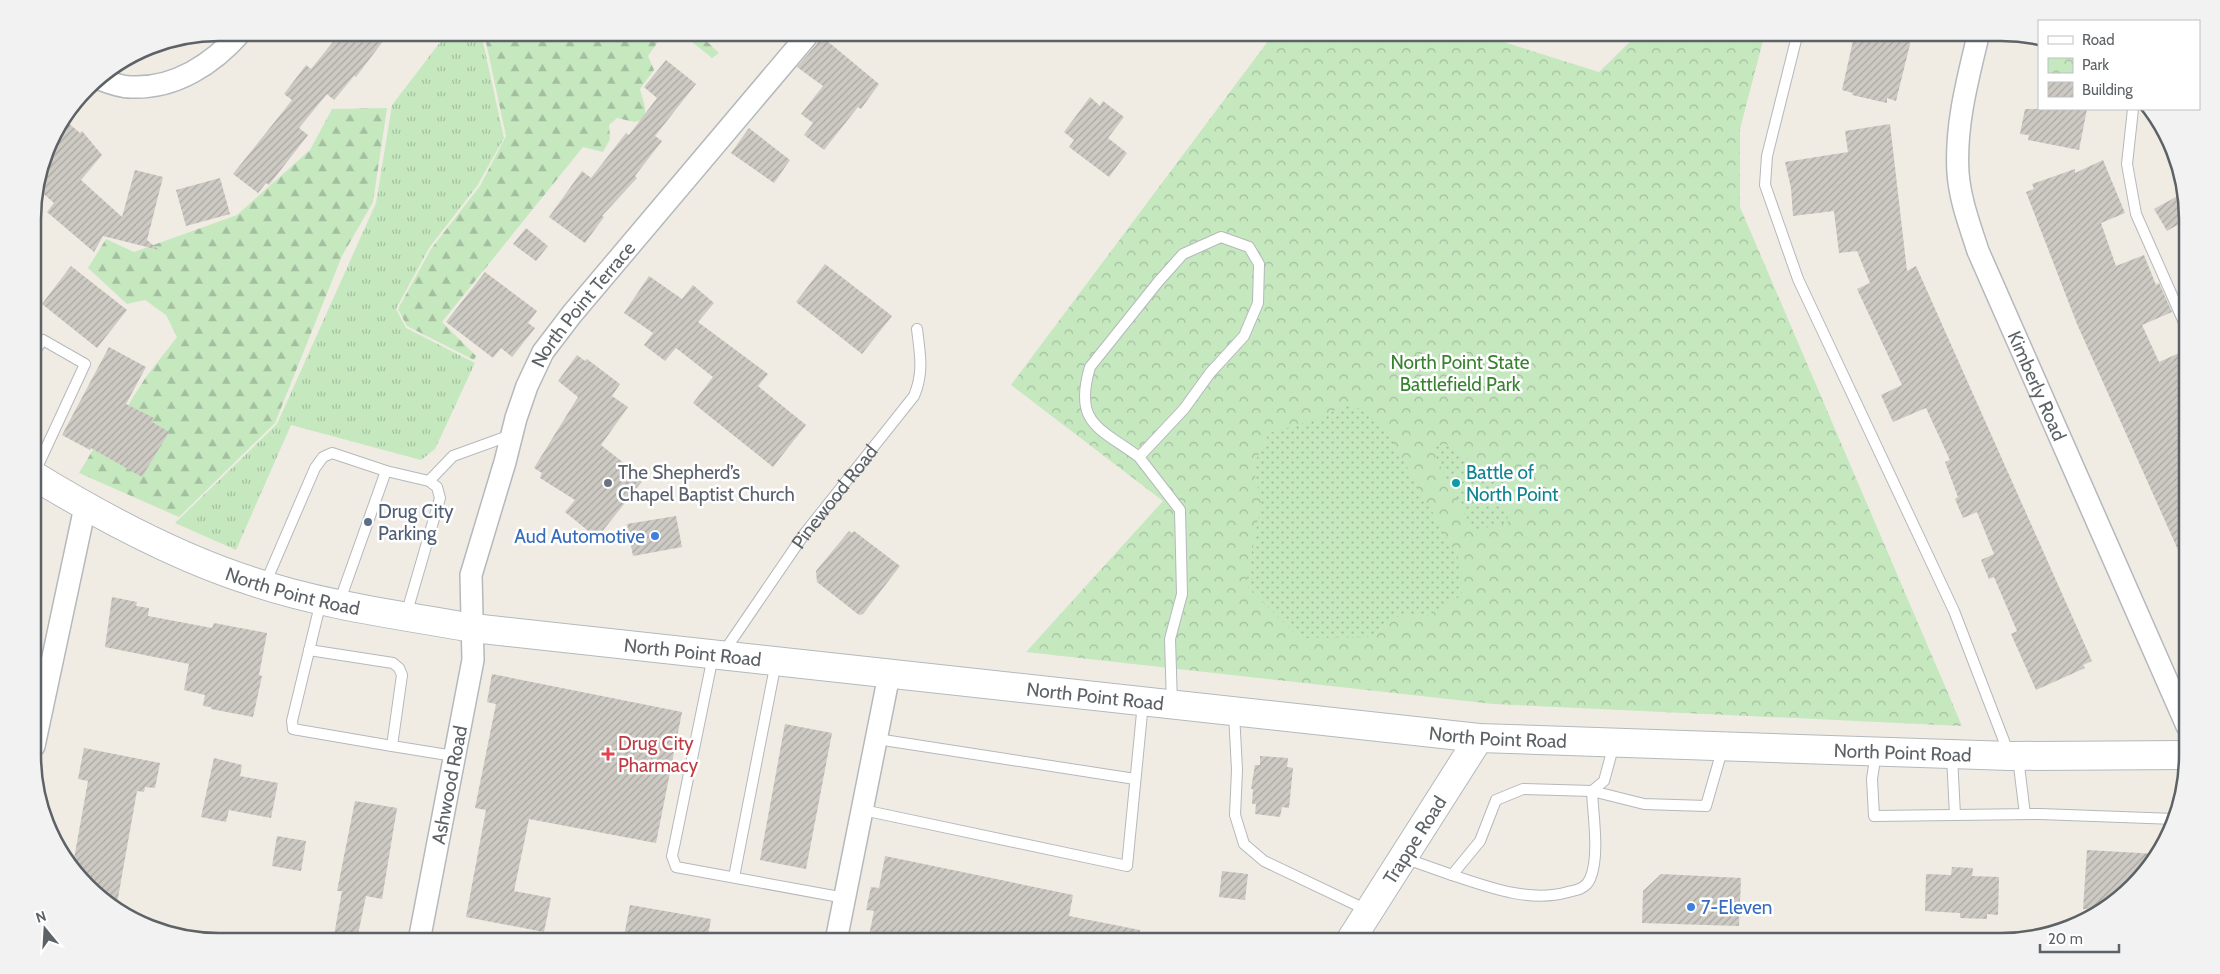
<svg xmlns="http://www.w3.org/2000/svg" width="2220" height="974" font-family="Cabin,sans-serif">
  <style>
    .grass { fill: url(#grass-tufts) }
    .forest { fill: url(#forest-firs) }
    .park { fill: url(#park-crowns) }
    .garden { fill: url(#garden-dots) }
    .building { fill: url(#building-hatch) }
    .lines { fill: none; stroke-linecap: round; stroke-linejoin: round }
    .lane-casing { stroke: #b5b8bc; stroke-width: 12 }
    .street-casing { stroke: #b5b8bc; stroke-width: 24 }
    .secondary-casing { stroke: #b3b9bd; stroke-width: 30 }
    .lane { stroke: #fff; stroke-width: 10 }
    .street { stroke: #fff; stroke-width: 21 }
    .secondary { stroke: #fff; stroke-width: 28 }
    .worship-dot { fill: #6b7280; stroke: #fff; stroke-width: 2 }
    .culture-dot { fill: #0f9aa8; stroke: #fff; stroke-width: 2 }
    .service-dot { fill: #5c6f8a; stroke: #fff; stroke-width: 2 }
    .shop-dot { fill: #3f7fe0; stroke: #fff; stroke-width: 2 }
    .health-dot { fill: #e0444e; stroke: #fff; stroke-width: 2 }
    .labels { text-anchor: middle; stroke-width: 5; stroke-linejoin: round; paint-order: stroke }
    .street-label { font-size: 19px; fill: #5c6266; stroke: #fff }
    .park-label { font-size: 19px; fill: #36822f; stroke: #fff }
    .worship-label { font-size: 19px; fill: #5b616d; stroke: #fff; text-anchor: start }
    .culture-label { font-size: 19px; fill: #0d838f; stroke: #fff; text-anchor: start }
    .service-label { font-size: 19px; fill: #4e5e75; stroke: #fff; text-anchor: start }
    .shop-label { font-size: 19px; fill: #366cbe; stroke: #fff; text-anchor: end }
    .health-label { font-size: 19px; fill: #be3a42; stroke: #fff; text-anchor: start }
    .rim { fill: none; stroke: #5c6266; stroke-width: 2.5 }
  </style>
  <defs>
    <pattern id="grass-tufts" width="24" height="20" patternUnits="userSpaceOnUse" patternTransform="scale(1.25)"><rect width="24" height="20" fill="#c5e8bf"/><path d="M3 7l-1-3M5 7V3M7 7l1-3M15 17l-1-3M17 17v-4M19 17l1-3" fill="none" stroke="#a3bf9f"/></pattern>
    <pattern id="forest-firs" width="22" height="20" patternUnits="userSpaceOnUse" patternTransform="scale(1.25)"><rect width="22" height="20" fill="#c5e8bf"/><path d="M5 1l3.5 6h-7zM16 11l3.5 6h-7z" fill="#a3bf9f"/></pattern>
    <pattern id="park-crowns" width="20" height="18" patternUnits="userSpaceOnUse" patternTransform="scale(1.25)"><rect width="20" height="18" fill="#c5e8bf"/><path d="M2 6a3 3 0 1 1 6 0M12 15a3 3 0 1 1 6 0" fill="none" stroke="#a3bf9f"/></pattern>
    <pattern id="garden-dots" width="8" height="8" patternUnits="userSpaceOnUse" patternTransform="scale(1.25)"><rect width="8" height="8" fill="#c5e8bf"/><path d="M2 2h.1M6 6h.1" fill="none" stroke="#a3bf9f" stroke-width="1.8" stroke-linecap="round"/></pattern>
    <pattern id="building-hatch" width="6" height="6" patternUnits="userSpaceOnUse" patternTransform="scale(1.25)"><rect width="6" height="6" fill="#cdc9c3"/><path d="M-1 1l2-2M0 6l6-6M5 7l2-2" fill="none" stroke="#aaa7a2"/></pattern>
  </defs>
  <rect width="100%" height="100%" fill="#f0ece4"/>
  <!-- grass -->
  <path class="grass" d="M 448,32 L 481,33 L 504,138 L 477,186 L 429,248 L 396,309 L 406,328 L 475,363 L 435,449 L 421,460 L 291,425 L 236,550 L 175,523 L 277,424 L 376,203 L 392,105 Z"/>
  <!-- forest -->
  <path class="forest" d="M 484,33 L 664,33 L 648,56 L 654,70 L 640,89 L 645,107 L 645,119 L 635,122 L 617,118 L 609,125 L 610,139 L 603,152 L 583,147 L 442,322 L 476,356 L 474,360 L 407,326 L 398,309 L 431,249 L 480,186 L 506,136 Z
    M 681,33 L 698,33 L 719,53 L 712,58 Z
    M 387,108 L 373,202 L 342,256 L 275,423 L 179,517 L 79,473 L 119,406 L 125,410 L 146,377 L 177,337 L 166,315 L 145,300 L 127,304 L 88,268 L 106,239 L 134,252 L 237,215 L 310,150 L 332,109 Z"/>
  <!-- park -->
  <path class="park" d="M 1274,33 L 1475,33 L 1599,72 L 1639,33 L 1765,33 L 1740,129 L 1740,207 L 1962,726 L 1493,704 L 1026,652 L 1163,501 L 1011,385 Z"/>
  <!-- garden -->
  <path class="garden" d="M 1349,403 L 1383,424 L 1461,563 L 1462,595 L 1430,615 L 1396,617 L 1371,637 L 1299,638 L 1246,585 L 1261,502 L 1253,466 L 1269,433 L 1318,419 Z
    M 1446,444 L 1504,483 L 1508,522 L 1474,531 L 1437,460 L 1433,447 Z"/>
  <!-- building -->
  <path class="building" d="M 341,32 L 390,32 L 356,77 L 354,76 L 334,100 L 327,94 L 299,128 L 308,135 L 269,185 L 266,183 L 258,193 L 233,174 L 292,100 L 284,94 L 306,65 L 311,69 Z
    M 1855,32 L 1913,32 L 1896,101 L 1887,98 L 1887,103 L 1852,95 L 1853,93 L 1842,90 Z
    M 820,35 L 879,84 L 861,109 L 858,107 L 824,150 L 804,135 L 813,123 L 801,114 L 823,86 L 797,67 L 816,45 Z
    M 666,60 L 696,84 L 655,136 L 662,141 L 635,176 L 637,178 L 602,216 L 604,217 L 585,243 L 549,217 L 582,171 L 591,178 L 626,133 L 629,135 L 657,98 L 644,87 Z
    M 1090,97 L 1100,106 L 1103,101 L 1124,117 L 1108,138 L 1127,153 L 1109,177 L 1069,147 L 1074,140 L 1064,132 Z
    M 2025,109 L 2087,109 L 2079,150 L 2028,140 L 2029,135 L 2020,134 Z
    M 66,121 L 80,133 L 82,131 L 102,155 L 81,180 L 122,217 L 135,170 L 163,177 L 147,240 L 159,250 L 103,236 L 94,252 L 47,212 L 54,203 L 38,189 L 52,137 Z
    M 1890,124 L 1907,271 L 1916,266 L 2092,661 L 2083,665 L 2085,668 L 2036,690 L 2011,634 L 2017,631 L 1994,577 L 1989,579 L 1981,560 L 1994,554 L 1977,512 L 1963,518 L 1955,499 L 1958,497 L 1945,462 L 1950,460 L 1926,408 L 1893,422 L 1881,395 L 1902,385 L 1857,289 L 1870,283 L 1857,251 L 1839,253 L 1834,211 L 1793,216 L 1791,188 L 1785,162 L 1848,152 L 1845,131 Z
    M 749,128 L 790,160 L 774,183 L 731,153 Z
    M 2103,160 L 2125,213 L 2101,223 L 2116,266 L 2144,255 L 2156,285 L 2159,283 L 2172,312 L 2142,325 L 2159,362 L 2186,350 L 2187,570 L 2077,324 L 2026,192 L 2034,189 L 2032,184 L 2075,169 L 2075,173 Z
    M 220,178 L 230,214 L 186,226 L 176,190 Z
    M 2185,192 L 2186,220 L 2167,231 L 2154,209 Z
    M 526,228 L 548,246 L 536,261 L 513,244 Z
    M 825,264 L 892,316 L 862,354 L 796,302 Z
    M 71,266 L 127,310 L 97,348 L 42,304 Z
    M 485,272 L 537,311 L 528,323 L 535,328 L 512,357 L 501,348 L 493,358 L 446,322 Z
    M 649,276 L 682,299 L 693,285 L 714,303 L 698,322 L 768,374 L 758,386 L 806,425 L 773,467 L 693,403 L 713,377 L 676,348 L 665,361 L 644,345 L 653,333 L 624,313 Z
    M 109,347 L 146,367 L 126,404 L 154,418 L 152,422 L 169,432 L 142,477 L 91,448 L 90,450 L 62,435 Z
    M 577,355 L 585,361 L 587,359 L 620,384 L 612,396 L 628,407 L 601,445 L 644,479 L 597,538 L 565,512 L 575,500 L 540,478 L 542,473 L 534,468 L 578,397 L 558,381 Z
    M 676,516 L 682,547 L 633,556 L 627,524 Z
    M 849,531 L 852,533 L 854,531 L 900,566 L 863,614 L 859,615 L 817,582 L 816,571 Z
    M 112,597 L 137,602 L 136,606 L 149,608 L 148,616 L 212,628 L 214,623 L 267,633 L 259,675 L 262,676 L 253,717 L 211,709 L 211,707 L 203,706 L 205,695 L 184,690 L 189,664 L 105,647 Z
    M 492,674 L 682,712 L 656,843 L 529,819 L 514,891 L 551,898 L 544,932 L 466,917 L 486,810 L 475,808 L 496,704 L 487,702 Z
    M 785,724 L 832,733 L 806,869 L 760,860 Z
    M 84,748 L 160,763 L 155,788 L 145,787 L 144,792 L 137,791 L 116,909 L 106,903 L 72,870 L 88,781 L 78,779 Z
    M 1260,756 L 1288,758 L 1287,767 L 1293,768 L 1289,808 L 1282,807 L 1280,817 L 1255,814 L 1256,804 L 1252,804 L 1253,789 L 1251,789 L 1255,765 L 1260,765 Z
    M 214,758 L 242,765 L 240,776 L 278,783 L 271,818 L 229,810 L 226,822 L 201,817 Z
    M 355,801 L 397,808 L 382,899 L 366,896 L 357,939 L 334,935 L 342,891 L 337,891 Z
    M 277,836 L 306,841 L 301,871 L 272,866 Z
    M 2087,850 L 2157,854 L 2149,869 L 2103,910 L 2083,909 Z
    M 885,856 L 1073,895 L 1069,916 L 1140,930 L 1139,941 L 868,941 L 874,911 L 866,910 L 871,887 L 879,888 Z
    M 1952,867 L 1973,868 L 1972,876 L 1999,877 L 1998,915 L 1987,914 L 1987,919 L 1960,918 L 1960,913 L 1925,911 L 1926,874 L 1951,875 Z
    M 1222,871 L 1248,874 L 1245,900 L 1219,897 Z
    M 1661,874 L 1741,878 L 1739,926 L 1642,923 L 1643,891 Z
    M 630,905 L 711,919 L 707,941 L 623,941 Z"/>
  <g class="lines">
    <!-- lane casing -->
    <g class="lane-casing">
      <g id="lane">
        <path d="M 1798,32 L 1767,156 L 1765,185 L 1798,279 L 1954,611 L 2009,754"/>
        <path d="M 2133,109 L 2127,164 L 2136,214 L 2186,327"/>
        <path d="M 33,353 L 43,340 L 85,364 L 34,474"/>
        <path d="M 1139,457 C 1100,428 1073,424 1090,367 L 1158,282 L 1183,254 L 1221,237 L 1249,247 L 1259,264 L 1258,303 L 1244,336 L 1210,373 L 1184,409 L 1139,457 L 1180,510 L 1182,594 L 1170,639 L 1172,704"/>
        <path d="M 386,471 L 429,481 L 437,487 L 440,498 L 406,615"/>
        <path d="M 429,481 L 453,456 L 511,435"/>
        <path d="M 265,584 L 315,468 L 323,457 L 332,453 L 386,471 L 339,603"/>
        <path d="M 321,601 L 292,721 L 293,729 L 392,746"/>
        <path d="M 309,650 L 393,663 L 399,668 L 402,675 L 392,746 L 454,756"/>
        <path id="s1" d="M 723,653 L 805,533 L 914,396 C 924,372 920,354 917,329"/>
        <path d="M 713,656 L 675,842 L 672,856 L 676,867 L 845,898"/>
        <path d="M 1234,713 L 1237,770 L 1235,815 L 1244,844 L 1264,861 L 1367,910"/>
        <path d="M 877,739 L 1135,779"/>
        <path d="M 1876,752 L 1872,779 L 1874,816 L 2040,814 L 2175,819"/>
        <path d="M 1952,756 L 1955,815"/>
        <path d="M 2018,758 L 2025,814"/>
        <path d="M 863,810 L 1127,866 L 1143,703"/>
        <path d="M 1404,858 L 1452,875 L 1480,841 L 1496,800 L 1523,789 L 1592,791 L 1604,781 L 1614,744"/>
        <path d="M 1452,875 C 1488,887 1530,903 1568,892 C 1578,890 1586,888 1590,879 C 1600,856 1593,816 1592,791 L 1644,804 L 1706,806 L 1723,747"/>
        <path d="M 734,877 L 776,662"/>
      </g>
    </g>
    <!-- street casing -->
    <g class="street-casing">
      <g id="street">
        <path id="s2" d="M 1979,32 C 1968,78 1955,125 1958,173 C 1960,200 1970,226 1978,251 L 2187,726"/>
        <path d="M 97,78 C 107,82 120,87 131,87 C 175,89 213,64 241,32"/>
        <path d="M 34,746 L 85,507"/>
        <path id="s3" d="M 419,941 L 473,660 L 471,575 L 505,462 L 516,418 L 527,386 L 543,352 L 572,314 L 806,37"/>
        <path d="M 836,941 L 889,675"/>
      </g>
    </g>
    <!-- secondary casing -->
    <g class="secondary-casing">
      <g id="secondary">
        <path id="s4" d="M 33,475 C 100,516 176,557 251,581 C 322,605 399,615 473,628 L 1479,738 L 2010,756 L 2187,755"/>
        <path id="s5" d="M 1350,941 L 1479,738"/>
      </g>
    </g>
    <!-- lane -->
    <use href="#lane" class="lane"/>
    <!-- street -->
    <use href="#street" class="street"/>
    <!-- secondary -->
    <use href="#secondary" class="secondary"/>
  </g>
  <!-- markers -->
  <circle class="worship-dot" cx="608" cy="483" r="5"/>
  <circle class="culture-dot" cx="1456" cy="483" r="5"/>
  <circle class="service-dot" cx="368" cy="522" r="5"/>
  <g class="shop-dot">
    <circle cx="655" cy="536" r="5"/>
    <circle cx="1691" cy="907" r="5"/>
  </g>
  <path class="health-dot" d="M605.5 746.5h5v5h5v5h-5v5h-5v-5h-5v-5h5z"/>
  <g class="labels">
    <!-- street labels -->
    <g class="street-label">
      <text dy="7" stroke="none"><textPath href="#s3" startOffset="668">North Point Terrace</textPath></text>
      <text dy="7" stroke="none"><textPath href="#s2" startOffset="371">Kimberly Road</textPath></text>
      <text dy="7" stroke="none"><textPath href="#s1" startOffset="192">Pinewood Road</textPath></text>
      <text dy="7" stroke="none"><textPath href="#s4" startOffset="286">North Point Road</textPath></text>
      <text dy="7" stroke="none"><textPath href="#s4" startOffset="691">North Point Road</textPath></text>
      <text dy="7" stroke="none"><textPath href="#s4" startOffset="1096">North Point Road</textPath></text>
      <text dy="7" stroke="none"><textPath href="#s4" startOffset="1501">North Point Road</textPath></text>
      <text dy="7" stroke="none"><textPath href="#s4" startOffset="1906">North Point Road</textPath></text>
      <text dy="7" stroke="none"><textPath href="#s3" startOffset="159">Ashwood Road</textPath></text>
      <text dy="7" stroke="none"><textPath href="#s5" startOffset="120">Trappe Road</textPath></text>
    </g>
    <!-- park labels -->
    <g class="park-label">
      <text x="1460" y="369">North Point State<tspan x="1460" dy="22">Battlefield Park</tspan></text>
    </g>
    <!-- worship labels -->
    <g class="worship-label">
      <text x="618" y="479">The Shepherd’s<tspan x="618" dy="22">Chapel Baptist Church</tspan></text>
    </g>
    <!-- culture labels -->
    <g class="culture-label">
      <text x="1466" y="479">Battle of<tspan x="1466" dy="22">North Point</tspan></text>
    </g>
    <!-- service labels -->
    <g class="service-label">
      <text x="378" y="518">Drug City<tspan x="378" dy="22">Parking</tspan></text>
    </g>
    <!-- shop labels -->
    <g class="shop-label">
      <text x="645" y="543">Aud Automotive</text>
      <text x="1701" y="914" text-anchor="start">7-Eleven</text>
    </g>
    <!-- health labels -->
    <g class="health-label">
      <text x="618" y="750">Drug City<tspan x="618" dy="22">Pharmacy</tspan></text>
    </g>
  </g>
  <!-- crop -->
  <path d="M0 0H2220V974H0ZM219 41H2001A178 178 0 0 1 2179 219V755A178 178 0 0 1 2001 933H219A178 178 0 0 1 41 755V219A178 178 0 0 1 219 41Z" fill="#f2f2f3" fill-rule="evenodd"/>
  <path class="rim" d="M219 41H2001A178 178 0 0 1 2179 219V755A178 178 0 0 1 2001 933H219A178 178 0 0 1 41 755V219A178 178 0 0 1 219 41Z"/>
  <!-- legend -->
  <rect x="2038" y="20" width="162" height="90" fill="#ffffff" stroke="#bec0c2"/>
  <rect x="2048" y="36" width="25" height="8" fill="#ffffff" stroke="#bec0c2"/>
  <text x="2082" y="45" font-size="15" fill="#5c6266">Road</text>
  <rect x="2048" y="58" width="25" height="15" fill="url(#park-crowns)" stroke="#bec0c2"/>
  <text x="2082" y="70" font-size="15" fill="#5c6266">Park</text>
  <rect x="2048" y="82" width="25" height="15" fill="url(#building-hatch)" stroke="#bec0c2"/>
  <text x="2082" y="95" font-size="15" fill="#5c6266">Building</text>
  <!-- north arrow -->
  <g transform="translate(45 929) rotate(342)" stroke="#ffffff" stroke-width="4" paint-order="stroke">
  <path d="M0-4L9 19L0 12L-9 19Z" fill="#5c6266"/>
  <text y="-8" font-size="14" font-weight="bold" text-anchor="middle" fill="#5c6266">N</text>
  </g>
  <!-- scale -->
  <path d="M2040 944v8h79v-8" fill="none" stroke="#5c6266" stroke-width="2.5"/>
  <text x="2048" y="944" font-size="15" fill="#5c6266" stroke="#ffffff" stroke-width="4" paint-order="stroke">20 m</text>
</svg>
